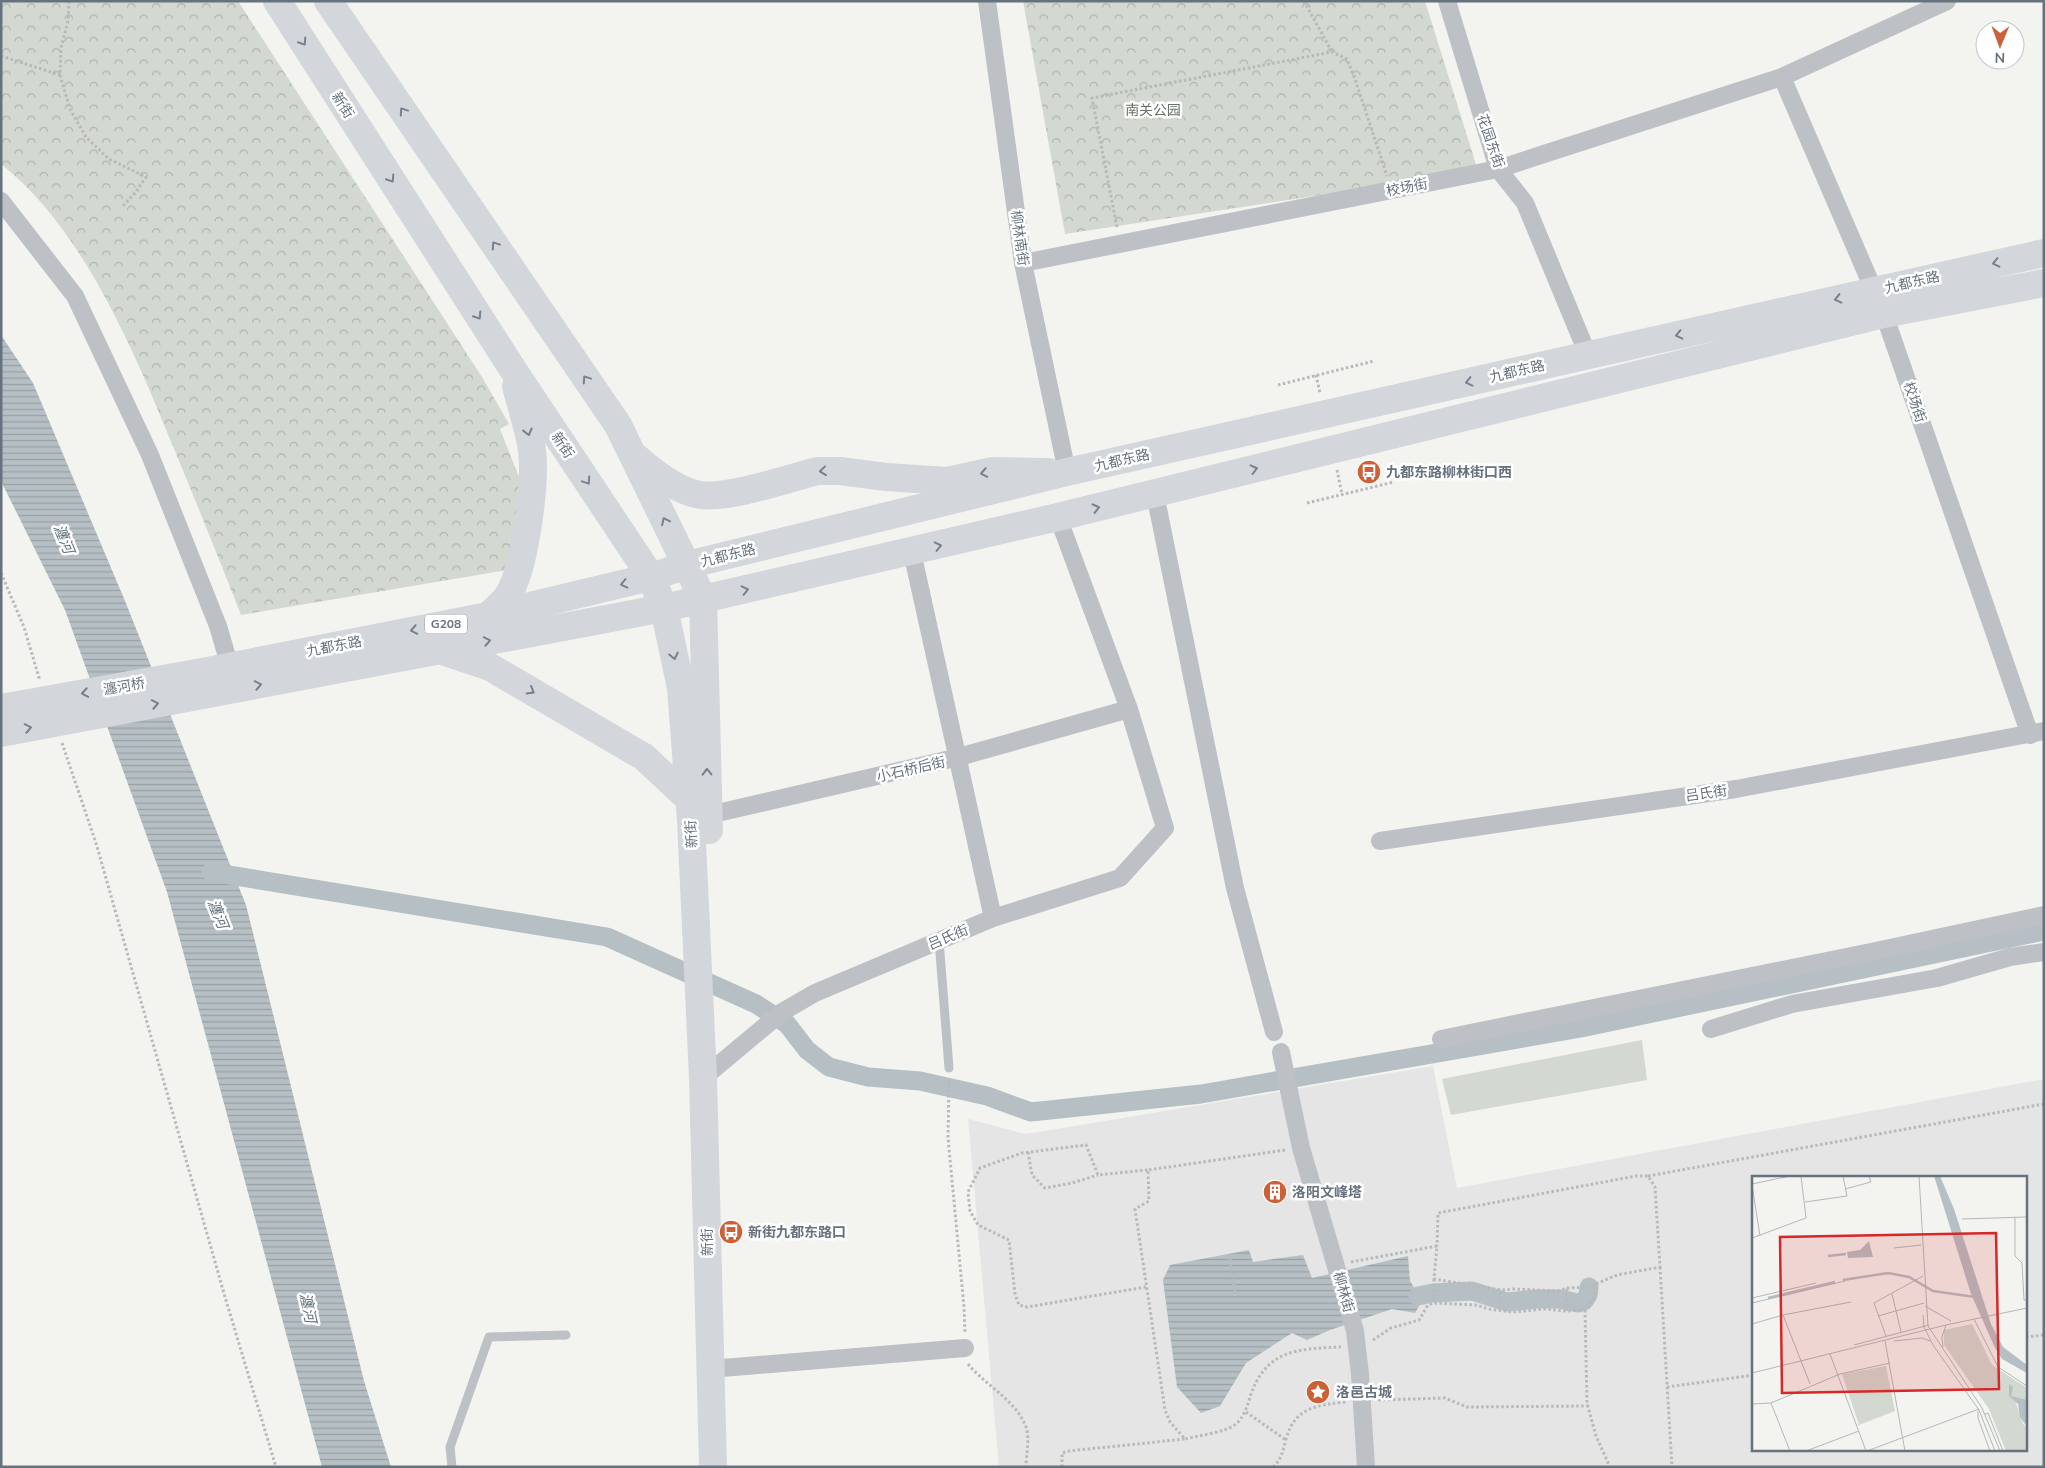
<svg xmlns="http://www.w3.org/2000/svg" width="2045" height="1468" font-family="Mulish,'Noto Sans SC',sans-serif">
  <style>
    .built { fill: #e4e5e4; fill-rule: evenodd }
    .park { fill: url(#park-crowns) }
    .garden { fill: #d3d8d0 }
    .water { fill: url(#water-rules) }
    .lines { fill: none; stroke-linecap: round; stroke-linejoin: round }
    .canal { stroke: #b6bfc4; stroke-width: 19 }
    .path { stroke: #b7b9bc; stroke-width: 3; stroke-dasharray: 2.5 2.5; stroke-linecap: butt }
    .lane { stroke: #bdc0c4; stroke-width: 9 }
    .street { stroke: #bdc0c4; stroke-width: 18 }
    .primary { stroke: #d3d7db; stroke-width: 28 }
    .highway { stroke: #d3d7db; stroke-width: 28 }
    .oneway { stroke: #76818c }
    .labels { text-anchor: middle; stroke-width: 5; stroke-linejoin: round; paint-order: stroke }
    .shield { fill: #fff; stroke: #949ca5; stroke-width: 1 }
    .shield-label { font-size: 12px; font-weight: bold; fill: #66727e }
    .street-label { font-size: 14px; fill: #66727e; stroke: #fff }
    .park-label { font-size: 14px; fill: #677664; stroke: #fff }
    .poi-label { font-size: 14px; font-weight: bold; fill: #66727e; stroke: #fff; text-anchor: start }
    .water-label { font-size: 15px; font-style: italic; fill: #62737b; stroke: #fff }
    .inset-river { fill: none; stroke: #b6bfc4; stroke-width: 2.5 }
    .inset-road { fill: none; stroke: #b2b8bb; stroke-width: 1 }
    .view { fill: #d62828; fill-opacity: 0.15; stroke: #d62828; stroke-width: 2.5 }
    .inset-edge { fill: none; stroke: #66727e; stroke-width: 2.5 }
  </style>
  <defs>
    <pattern id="park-crowns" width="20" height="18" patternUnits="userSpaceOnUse" patternTransform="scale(1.25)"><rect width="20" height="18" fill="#d3d8d0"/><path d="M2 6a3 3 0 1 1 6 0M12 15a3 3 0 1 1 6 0" fill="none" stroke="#afb4ae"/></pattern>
    <pattern id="water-rules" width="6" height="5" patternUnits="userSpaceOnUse" patternTransform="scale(1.25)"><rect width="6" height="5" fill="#b6bfc4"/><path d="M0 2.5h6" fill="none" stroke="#98a0a4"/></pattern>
  </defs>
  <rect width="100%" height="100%" fill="#f3f4f0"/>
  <!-- built -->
  <path class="built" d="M 1433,1066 L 1457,1188 L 2044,1079 L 2044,1467 L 999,1467 L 968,1119 L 1026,1134 ZM 1754,1177 L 2026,1177 L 2026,1449 L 1754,1449 Z"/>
  <!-- park -->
  <path class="park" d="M 1,1 L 238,1 L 482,377 L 509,424 L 500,429 L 524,490 L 507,570 L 241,615 C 218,556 194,497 170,439 C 132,346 81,227 1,164 Z
    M 1023,1 L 1425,1 L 1478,171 L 1065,234 Z"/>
  <!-- garden -->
  <path class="garden" d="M 1642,1040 L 1647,1080 L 1451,1115 L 1442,1079 Z"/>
  <!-- water -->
  <path class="water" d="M 1,335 L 33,383 L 125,601 L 246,905 L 364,1381 L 391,1467 L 322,1467 L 167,892 L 65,610 L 1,481 Z
    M 1249,1250 L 1253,1262 L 1303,1255 L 1312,1278 L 1408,1256 L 1410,1281 L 1422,1301 L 1415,1313 L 1392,1309 L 1330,1330 L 1307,1340 L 1292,1333 L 1246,1363 L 1220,1406 L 1201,1413 L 1177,1387 L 1163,1280 L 1170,1265 Z"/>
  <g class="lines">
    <!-- canal -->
    <path class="canal" d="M 211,872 L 607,937 L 756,1004 L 787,1024 L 807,1050 L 829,1067 L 868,1077 L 920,1081 L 987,1096 L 1031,1112 L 1201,1094 L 1581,1028 L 2044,931
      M 1418,1296 L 1433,1293 L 1472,1291 L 1507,1302 L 1537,1299 L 1559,1299 L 1578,1303 L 1584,1301 L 1588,1295 L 1589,1287"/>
    <!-- path -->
    <path class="path" d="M 69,1 L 68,21 L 61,48 L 60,75 L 70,109 L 86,137 L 109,159 L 146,177 L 136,192 L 122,207
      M 1304,1 L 1332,52
      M 1,56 L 60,75
      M 1117,227 L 1092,98 L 1332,52 L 1347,59 L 1355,79 L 1387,176
      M 1316,375 L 1320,393
      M 1278,385 L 1374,361
      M 1337,470 L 1342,494
      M 1307,503 L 1394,482
      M 1,573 L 24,627 L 40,681
      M 62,743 L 96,843 L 225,1297 L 276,1467
      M 949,1080 L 948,1138 L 964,1307 L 965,1333
      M 1285,1150 L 1148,1170 L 1149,1201 L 1135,1209 L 1165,1410 L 1170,1422 L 1185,1439 C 1197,1436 1224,1432 1233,1426 C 1243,1420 1247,1407 1250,1397 C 1266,1349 1297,1349 1341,1347
      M 1028,1152 L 1032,1175 L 1045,1188 L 1072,1183 L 1098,1175
      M 1648,1176 L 2044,1104
      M 1229,1254 L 1235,1292
      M 1351,1262 L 1437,1246 L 1434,1279 L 1501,1290 L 1514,1289 L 1558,1291 L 1567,1288 L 1589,1287 L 1617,1275 L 1660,1267 L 1655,1187 L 1648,1176 L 1636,1176 L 1438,1213 L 1437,1246
      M 1660,1267 L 1672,1467
      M 1434,1279 L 1434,1303
      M 1146,1287 L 1027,1307 L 1019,1305 L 1015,1294 L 1009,1240 L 978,1225 L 970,1211 L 968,1192 L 980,1168 L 1022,1153 L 1086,1145 L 1098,1175 L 1148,1170
      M 1499,1309 L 1501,1290
      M 1585,1310 L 1587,1403 L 1596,1436 L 1610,1467
      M 1566,1311 L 1567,1288
      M 2026,1337 L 2044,1335
      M 1373,1340 L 1391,1328 L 1419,1320 L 1428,1305 L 1434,1303 L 1477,1305 L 1488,1309 L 1512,1312 L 1545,1309 L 1566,1311 L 1585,1310 L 1595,1295 L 1596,1284
      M 968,1364 C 986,1386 1015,1399 1026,1427 C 1030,1438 1026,1455 1026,1467
      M 1667,1387 L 1754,1375
      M 1378,1400 L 1445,1398 L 1467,1407 L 1588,1406
      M 1246,1412 L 1286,1440
      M 1062,1467 L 1062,1453 L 1069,1451 L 1185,1439
      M 1273,1467 C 1282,1459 1283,1450 1286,1439 C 1295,1407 1317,1405 1346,1402"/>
    <!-- lane -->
    <path class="lane" d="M 939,940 L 949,1068
      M 452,1467 L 450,1447 L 489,1337 L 566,1335"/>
    <!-- street -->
    <path class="street" d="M 987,1 L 1023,263 L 1067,472
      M 1447,1 L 1498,169 L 1525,203 L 1588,355
      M 1782,77 L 1884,314 L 2030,735
      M 1,201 L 75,296 L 150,455 L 218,626 L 230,667
      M 1023,263 L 1498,169 L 1782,77 L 1947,1
      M 1155,494 L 1235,888 L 1274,1032
      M 912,552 L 993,918
      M 700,817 L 959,757 L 1129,709
      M 1380,841 L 1736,789 L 2044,731
      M 1711,1029 L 1792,1004 L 1937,978 L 2010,957 L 2044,952
      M 1441,1039 L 1871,952 L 2044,915
      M 1281,1052 L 1301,1148 L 1355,1331 L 1360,1374 L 1366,1467
      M 703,1078 L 782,1012 L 815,993 L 993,918 L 1120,878 L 1165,828 L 1129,709 L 1058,517
      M 710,1369 L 965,1348"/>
    <!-- primary -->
    <path class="primary" d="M 277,1 L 512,368 L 651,577 L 664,608 L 681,688 L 691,820 L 703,1078 L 713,1467
      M 328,1 L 618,425 L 703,599 L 709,830
      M 637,458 C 653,472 677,491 700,495 C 728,499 787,479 817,471 L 840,471 L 886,477 L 947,481 L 993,471 L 1048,472
      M 488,616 C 494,610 502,604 507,597 C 525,571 536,482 532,450 C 529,429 521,407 516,386
      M 439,650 L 490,667 L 644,757 L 689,799"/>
    <!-- highway -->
    <path class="highway" d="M 1,708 L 202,672 L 488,616 L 651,577 L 687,565 L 1067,472 L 2044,253
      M 1,733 L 664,608 L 1058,517 L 1884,314 L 2044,283"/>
  </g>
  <!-- one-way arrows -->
  <defs><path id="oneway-chevron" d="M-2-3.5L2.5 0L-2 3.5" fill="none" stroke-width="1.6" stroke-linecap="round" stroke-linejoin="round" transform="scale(1.25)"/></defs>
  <g class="oneway">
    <use href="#oneway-chevron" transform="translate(303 42) rotate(57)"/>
    <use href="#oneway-chevron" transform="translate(403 111) rotate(-124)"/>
    <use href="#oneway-chevron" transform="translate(391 179) rotate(57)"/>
    <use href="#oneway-chevron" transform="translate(495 245) rotate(-124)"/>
    <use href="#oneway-chevron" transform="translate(1996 263) rotate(167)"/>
    <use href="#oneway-chevron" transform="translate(1838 299) rotate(167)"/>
    <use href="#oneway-chevron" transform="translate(478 316) rotate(57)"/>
    <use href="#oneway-chevron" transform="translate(1679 335) rotate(167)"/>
    <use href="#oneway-chevron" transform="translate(586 379) rotate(-124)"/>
    <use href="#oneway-chevron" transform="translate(1469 382) rotate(167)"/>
    <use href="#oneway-chevron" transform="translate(528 432) rotate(76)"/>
    <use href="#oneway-chevron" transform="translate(1254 469) rotate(-14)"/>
    <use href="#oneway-chevron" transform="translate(823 471) rotate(174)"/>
    <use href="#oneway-chevron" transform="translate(984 473) rotate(169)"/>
    <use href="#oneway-chevron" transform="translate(587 481) rotate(56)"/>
    <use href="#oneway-chevron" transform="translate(1096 508) rotate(-14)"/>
    <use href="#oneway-chevron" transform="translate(665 521) rotate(-116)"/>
    <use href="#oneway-chevron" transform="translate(938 546) rotate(-13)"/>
    <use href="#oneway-chevron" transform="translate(624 584) rotate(167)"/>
    <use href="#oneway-chevron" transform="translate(745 590) rotate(-13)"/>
    <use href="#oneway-chevron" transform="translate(414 630) rotate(169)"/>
    <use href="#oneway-chevron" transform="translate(487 641) rotate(-11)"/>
    <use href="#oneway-chevron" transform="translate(674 656) rotate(78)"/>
    <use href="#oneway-chevron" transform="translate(258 685) rotate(-11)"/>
    <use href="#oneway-chevron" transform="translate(531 691) rotate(30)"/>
    <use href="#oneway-chevron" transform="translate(85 693) rotate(170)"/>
    <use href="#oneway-chevron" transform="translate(155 704) rotate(-11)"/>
    <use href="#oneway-chevron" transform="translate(28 728) rotate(-11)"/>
    <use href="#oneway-chevron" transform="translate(707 772) rotate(-91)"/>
  </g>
  <!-- icons -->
  <defs>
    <g id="bus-disc" transform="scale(1.25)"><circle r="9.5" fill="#cc6138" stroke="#fff"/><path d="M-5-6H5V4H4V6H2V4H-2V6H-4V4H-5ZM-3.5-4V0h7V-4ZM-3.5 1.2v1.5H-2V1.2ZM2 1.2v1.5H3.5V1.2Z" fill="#fff"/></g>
    <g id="building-disc" transform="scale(1.25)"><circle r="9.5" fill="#cc6138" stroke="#fff"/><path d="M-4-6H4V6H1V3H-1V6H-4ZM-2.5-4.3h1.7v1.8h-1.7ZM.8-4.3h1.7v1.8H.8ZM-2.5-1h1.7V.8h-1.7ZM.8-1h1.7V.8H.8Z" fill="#fff"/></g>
    <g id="sight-disc" transform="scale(1.25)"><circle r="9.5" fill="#cc6138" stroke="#fff"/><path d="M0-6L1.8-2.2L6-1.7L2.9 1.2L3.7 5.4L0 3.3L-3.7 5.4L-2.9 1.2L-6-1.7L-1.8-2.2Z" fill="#fff"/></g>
  </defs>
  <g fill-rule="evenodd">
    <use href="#bus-disc" x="1369" y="472"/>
    <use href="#building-disc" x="1275" y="1192"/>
    <use href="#bus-disc" x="731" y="1232"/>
    <use href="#sight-disc" x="1318" y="1392"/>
  </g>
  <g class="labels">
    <!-- shield labels -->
    <rect class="shield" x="425" y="614.5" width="42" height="19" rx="4"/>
    <g class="shield-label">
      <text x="446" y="628">G208</text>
    </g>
    <!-- street labels -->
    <g class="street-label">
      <text transform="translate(343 105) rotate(57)" y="5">新街</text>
      <text transform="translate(1491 141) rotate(71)" y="5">花园东街</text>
      <text transform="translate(1407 187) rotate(-11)" y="5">校场街</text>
      <text transform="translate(1020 238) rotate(82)" y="5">柳林南街</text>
      <text transform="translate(1912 282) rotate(-13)" y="5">九都东路</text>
      <text transform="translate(1517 371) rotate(-13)" y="5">九都东路</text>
      <text transform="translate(1915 402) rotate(71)" y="5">校场街</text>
      <text transform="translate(563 445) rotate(56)" y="5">新街</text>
      <text transform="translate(1122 460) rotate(-13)" y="5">九都东路</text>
      <text transform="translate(728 555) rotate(-14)" y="5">九都东路</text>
      <text transform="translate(334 646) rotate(-11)" y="5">九都东路</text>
      <text transform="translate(124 686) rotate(-10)" y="5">瀍河桥</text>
      <text transform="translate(911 769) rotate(-13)" y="5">小石桥后街</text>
      <text transform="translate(1706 793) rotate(-8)" y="5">吕氏街</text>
      <text transform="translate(691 834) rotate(-93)" y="5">新街</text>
      <text transform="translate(948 937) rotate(-23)" y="5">吕氏街</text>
      <text transform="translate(707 1242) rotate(-91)" y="5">新街</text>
      <text transform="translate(1344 1292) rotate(74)" y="5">柳林街</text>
    </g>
    <!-- park labels -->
    <g class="park-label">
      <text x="1153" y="115">南关公园</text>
    </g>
    <!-- poi labels -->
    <g class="poi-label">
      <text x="1386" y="477">九都东路柳林街口西</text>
      <text x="1292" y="1197">洛阳文峰塔</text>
      <text x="748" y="1237">新街九都东路口</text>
      <text x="1336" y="1397">洛邑古城</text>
    </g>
    <!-- water labels -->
    <g class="water-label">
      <text transform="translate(64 539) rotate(68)" y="5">瀍河</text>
      <text transform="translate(218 914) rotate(68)" y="5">瀍河</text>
      <text transform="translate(308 1308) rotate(78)" y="5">瀍河</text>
    </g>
  </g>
  <!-- overview -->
  <g transform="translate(1752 1176)">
    <rect width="275" height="275" fill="#f3f4f0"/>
    <path d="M 220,148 L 240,189 L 275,212 L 275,224 L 263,224 L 271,248 L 275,251 L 275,275 L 254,275 L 237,233 L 192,169 L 192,154 ZM 134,190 L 143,235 L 107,249 L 90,198 Z" fill="#d3d8d0"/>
    <path d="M 182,0 L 188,0 L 202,33 L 239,148 L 251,171 L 275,189 L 275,197 L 250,183 L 243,172 L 219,118 ZM 117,65 L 121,81 L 96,82 L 95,76 L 108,74 ZM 257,208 L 261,211 L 259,220 L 275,224 L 275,251 L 268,241 L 266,228 L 257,220 Z" fill="#b6bfc4"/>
    <path class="inset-river" d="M 76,80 L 94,78M 91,104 L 136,97 L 157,101 L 181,115 L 223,121M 16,122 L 83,106"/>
    <path class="inset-road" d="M 167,0 L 176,150 L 230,232 L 248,275M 0,8 L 38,0M 0,9 L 8,60M 93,13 L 119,6 L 117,0M 53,26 L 95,20 L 91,0M 263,42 L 263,80 L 270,87 L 272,124 L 275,124M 210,43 L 275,41M 0,62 L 54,42 L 49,0M 142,72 L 169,69M 140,118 L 149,156M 0,122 L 64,107M 0,127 L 93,105M 173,130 L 199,145M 31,139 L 58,208M 171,139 L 172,151 L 181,169 L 227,234 L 243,275M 126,140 L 172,127M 222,143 L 246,191 L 275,210M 0,148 L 31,139 L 99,126M 134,160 L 122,127 L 171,100M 133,165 L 153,275M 142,165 L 170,162 L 178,165M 102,169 L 177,149M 191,171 L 190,161 L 194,149M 78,178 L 114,275M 0,197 L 194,149 L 275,132M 19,227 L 38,275M 0,228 L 19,227 L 88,198 L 138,187M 226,235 L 226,242 L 238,275M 233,238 L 236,237 L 251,275M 54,275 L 107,255M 115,275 L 227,233"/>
    <path class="view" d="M 244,57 L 247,213 L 30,217 L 28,61 Z"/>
    <rect width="275" height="275" class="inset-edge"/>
  </g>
  <!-- border -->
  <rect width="2045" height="1468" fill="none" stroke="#66727e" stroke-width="5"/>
  <!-- north arrow -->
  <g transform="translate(2000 45) rotate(181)"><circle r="24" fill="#ffffff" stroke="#c2c7cb"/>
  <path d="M0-4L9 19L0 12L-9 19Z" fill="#cc6138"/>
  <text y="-8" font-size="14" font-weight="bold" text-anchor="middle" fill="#66727e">N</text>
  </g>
</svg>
